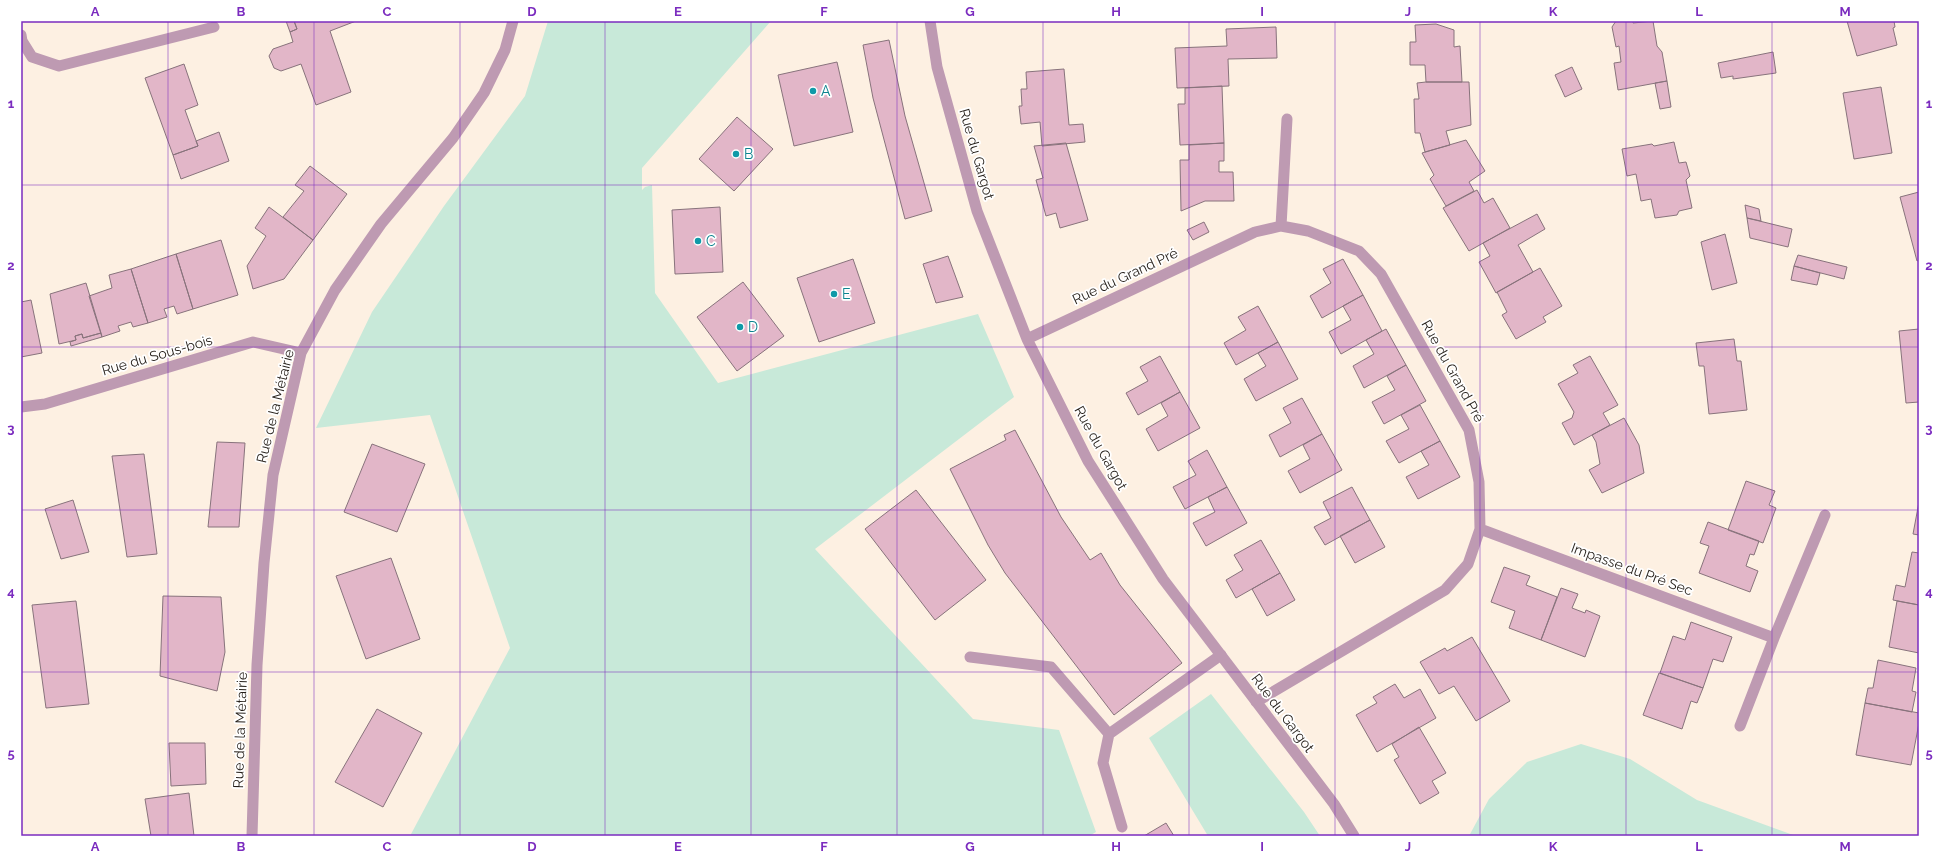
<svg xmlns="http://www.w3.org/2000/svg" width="1940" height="857" font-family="Raleway,sans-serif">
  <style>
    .green { fill: #c8e9d9 }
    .building { fill: #e2b6c8; stroke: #88737c }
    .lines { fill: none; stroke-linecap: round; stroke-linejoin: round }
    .service { stroke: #be9ab2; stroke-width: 11 }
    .minor { stroke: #be9ab2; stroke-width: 11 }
    .grid { fill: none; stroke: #7b2cbf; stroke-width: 1; stroke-opacity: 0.55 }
    .culture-dot { fill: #0f9aa8; stroke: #fff; stroke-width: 1.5 }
    .labels { text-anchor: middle; stroke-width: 3.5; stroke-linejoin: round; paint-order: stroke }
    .culture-label { font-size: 14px; fill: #0d838f; stroke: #fff; text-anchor: start }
    .street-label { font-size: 14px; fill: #241e18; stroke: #fff }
    .neatline { fill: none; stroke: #7b2cbf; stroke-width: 1.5 }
    .grid-label { font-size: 13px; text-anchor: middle; font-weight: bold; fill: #7b2cbf }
  </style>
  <rect width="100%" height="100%" fill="#fdf0e2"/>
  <!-- green -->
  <path class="green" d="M 548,21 L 771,21 L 642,168 L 642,190 L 645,187 L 652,185 L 655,293 L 718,383 L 978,314 L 1014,397 L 815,549 L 973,719 L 1059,730 L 1096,832 L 1089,836 L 410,836 L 510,648 L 430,415 L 316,428 L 372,312 L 444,206 L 525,96 Z
    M 1211,694 L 1304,812 L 1320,836 L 1208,836 L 1149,738 Z
    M 1581,744 L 1630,759 L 1697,800 L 1796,836 L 1469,836 L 1489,799 L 1527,762 Z"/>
  <!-- building -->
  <path class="building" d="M 286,21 L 294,21 L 297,29 L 290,32 Z
    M 294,21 L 356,21 L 330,31 L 351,92 L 316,105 L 301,64 L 281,71 L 274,68 L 269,56 L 273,49 L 293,42 L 290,32 L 297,29 Z
    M 1616,21 L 1633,21 L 1633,23 L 1653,21 L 1657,46 L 1662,52 L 1667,81 L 1618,90 L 1614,63 L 1621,62 L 1619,46 L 1616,47 L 1612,27 Z
    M 1847,21 L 1894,21 L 1895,27 L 1893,28 L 1897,45 L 1857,56 Z
    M 1436,24 L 1454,30 L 1454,47 L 1460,46 L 1462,82 L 1426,82 L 1425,65 L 1410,65 L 1410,42 L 1416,42 L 1415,25 Z
    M 1276,27 L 1277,58 L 1228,59 L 1229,86 L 1177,88 L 1175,48 L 1227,46 L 1226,29 Z
    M 889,40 L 905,116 L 932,211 L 905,219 L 873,98 L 863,45 Z
    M 1773,52 L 1776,73 L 1733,79 L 1733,76 L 1721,78 L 1718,63 Z
    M 837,62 L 853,132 L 794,146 L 778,75 Z
    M 184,64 L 198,105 L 185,110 L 198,146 L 173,155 L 145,78 Z
    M 1572,67 L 1582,89 L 1565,97 L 1555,75 Z
    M 1064,69 L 1069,125 L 1083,124 L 1085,142 L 1042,146 L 1040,122 L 1021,124 L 1019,106 L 1022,106 L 1021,89 L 1027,89 L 1026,72 Z
    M 1667,81 L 1671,107 L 1660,109 L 1655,83 Z
    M 1426,82 L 1469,82 L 1471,125 L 1446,131 L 1450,145 L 1425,152 L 1420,133 L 1415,133 L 1414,99 L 1419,99 L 1417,83 Z
    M 1222,86 L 1224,143 L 1180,145 L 1178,104 L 1185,104 L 1185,88 Z
    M 1881,87 L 1892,153 L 1854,159 L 1843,93 Z
    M 737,117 L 773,149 L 734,191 L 699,159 Z
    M 219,132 L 229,161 L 181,179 L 173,155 L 198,146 L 196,141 Z
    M 1466,140 L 1485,171 L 1469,182 L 1474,191 L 1446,206 L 1430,179 L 1434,175 L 1422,153 Z
    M 1674,142 L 1679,163 L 1686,162 L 1690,176 L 1686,180 L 1692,208 L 1679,211 L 1677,215 L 1655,218 L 1651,199 L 1641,201 L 1636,174 L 1627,176 L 1622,149 L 1652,144 L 1654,146 Z
    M 1066,143 L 1088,220 L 1060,228 L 1056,213 L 1046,216 L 1036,180 L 1043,178 L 1034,146 Z
    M 1224,143 L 1224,161 L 1219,161 L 1219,172 L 1233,172 L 1234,201 L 1205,201 L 1181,211 L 1180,160 L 1189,160 L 1189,145 Z
    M 310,166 L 347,194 L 313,240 L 283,217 L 304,191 L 295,185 Z
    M 1477,190 L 1484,203 L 1493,198 L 1510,228 L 1469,251 L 1443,208 Z
    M 1919,192 L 1919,260 L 1917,261 L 1900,197 Z
    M 1745,205 L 1759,209 L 1761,221 L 1747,218 Z
    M 269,207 L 313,240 L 284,279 L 253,289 L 247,266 L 266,236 L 255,228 Z
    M 720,207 L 723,272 L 675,274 L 672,210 Z
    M 1537,214 L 1545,229 L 1518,245 L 1533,272 L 1496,293 L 1479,262 L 1490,256 L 1483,243 Z
    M 1747,218 L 1792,229 L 1788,247 L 1750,238 Z
    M 1204,222 L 1209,232 L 1193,240 L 1187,230 Z
    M 1725,234 L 1737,283 L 1712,290 L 1701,242 Z
    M 221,240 L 238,295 L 193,309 L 176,254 Z
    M 176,254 L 193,309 L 177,314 L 174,306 L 164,309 L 167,317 L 148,323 L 131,269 Z
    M 1798,255 L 1847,267 L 1844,279 L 1794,266 Z
    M 948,256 L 963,297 L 936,303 L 923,264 Z
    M 853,259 L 875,323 L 819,342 L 797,278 Z
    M 1343,259 L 1363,295 L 1322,318 L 1310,296 L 1331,283 L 1323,269 Z
    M 1794,266 L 1820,273 L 1817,285 L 1791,280 Z
    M 1540,268 L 1562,306 L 1543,317 L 1546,322 L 1516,339 L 1502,315 L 1507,312 L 1497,292 Z
    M 131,269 L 148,323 L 133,327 L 131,322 L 118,326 L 120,331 L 102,337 L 89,296 L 112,288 L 109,275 Z
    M 743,282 L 784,336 L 737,371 L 697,317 Z
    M 86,283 L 101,333 L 83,338 L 82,334 L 75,336 L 76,340 L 59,344 L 50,294 Z
    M 1363,295 L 1382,331 L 1341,354 L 1329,332 L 1351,320 L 1343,306 Z
    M 31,300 L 42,353 L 21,357 L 21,302 Z
    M 1258,306 L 1278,342 L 1236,365 L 1224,343 L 1246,330 L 1238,317 Z
    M 1386,329 L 1406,365 L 1364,388 L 1353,366 L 1374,354 L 1366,340 Z
    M 1919,329 L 1919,402 L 1906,403 L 1899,331 Z
    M 101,333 L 102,337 L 71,346 L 70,342 L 76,340 L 75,336 L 82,334 L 83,338 Z
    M 1734,339 L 1737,361 L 1741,361 L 1747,410 L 1709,414 L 1704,366 L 1699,366 L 1696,343 Z
    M 1278,342 L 1298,379 L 1256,401 L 1244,379 L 1266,366 L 1258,353 Z
    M 1160,356 L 1180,392 L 1138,415 L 1126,393 L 1148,381 L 1140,367 Z
    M 1590,356 L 1618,405 L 1603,413 L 1610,425 L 1574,445 L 1562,423 L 1572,418 L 1574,412 L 1558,384 L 1578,373 L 1573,365 Z
    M 1406,365 L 1426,401 L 1384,424 L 1372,402 L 1395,390 L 1387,376 Z
    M 1180,392 L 1200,428 L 1158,451 L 1146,429 L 1168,416 L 1161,403 Z
    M 1302,398 L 1322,434 L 1280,457 L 1269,435 L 1291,423 L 1283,408 Z
    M 1420,405 L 1440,441 L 1399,463 L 1386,441 L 1409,429 L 1401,415 Z
    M 1624,418 L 1639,445 L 1644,473 L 1602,493 L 1589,470 L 1600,464 L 1596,442 L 1592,435 Z
    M 1015,430 L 1061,517 L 1090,560 L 1101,553 L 1120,585 L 1182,663 L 1114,715 L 1005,573 L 988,545 L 950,469 L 1006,440 L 1004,435 Z
    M 1322,434 L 1342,470 L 1300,493 L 1288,471 L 1310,459 L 1303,445 Z
    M 1440,441 L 1460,477 L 1418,499 L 1406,477 L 1429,465 L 1421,451 Z
    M 217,442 L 245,443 L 239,527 L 208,527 Z
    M 372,444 L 425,464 L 397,532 L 344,512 Z
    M 1207,450 L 1227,487 L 1185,509 L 1173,487 L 1196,475 L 1188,461 Z
    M 144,454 L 157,554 L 127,557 L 112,456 Z
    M 1746,481 L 1775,491 L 1769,505 L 1776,508 L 1763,543 L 1728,530 Z
    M 1227,487 L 1247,523 L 1206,546 L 1193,523 L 1215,512 L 1208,497 Z
    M 1352,487 L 1370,520 L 1325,545 L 1314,527 L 1331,518 L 1323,502 Z
    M 916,490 L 986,580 L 935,620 L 865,529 Z
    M 73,500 L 89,552 L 61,559 L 45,509 Z
    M 1919,502 L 1919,535 L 1913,534 Z
    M 1370,520 L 1385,547 L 1355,563 L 1340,536 Z
    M 1708,522 L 1759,541 L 1754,555 L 1750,554 L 1746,566 L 1758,571 L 1750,592 L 1699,573 L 1709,546 L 1700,543 Z
    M 1261,540 L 1280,573 L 1236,598 L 1226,580 L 1243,570 L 1234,555 Z
    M 1912,552 L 1919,553 L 1919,605 L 1893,600 L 1896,585 L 1905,587 Z
    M 391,558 L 420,639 L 366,659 L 336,576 Z
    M 1504,567 L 1530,576 L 1526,585 L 1557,597 L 1541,640 L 1509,628 L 1515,611 L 1491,602 Z
    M 1280,573 L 1295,600 L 1267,616 L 1252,589 Z
    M 1561,588 L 1578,594 L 1572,608 L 1585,613 L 1586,610 L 1600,616 L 1585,657 L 1541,640 Z
    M 163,596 L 221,597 L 225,652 L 217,691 L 160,676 Z
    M 76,601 L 89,704 L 46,708 L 32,605 Z
    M 1897,601 L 1919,605 L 1919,653 L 1889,647 Z
    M 1691,622 L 1732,637 L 1723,662 L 1713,659 L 1703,688 L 1660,673 L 1673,636 L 1685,640 Z
    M 1472,637 L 1510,701 L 1476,721 L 1454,686 L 1439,694 L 1420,662 L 1445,648 L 1447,651 Z
    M 1878,660 L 1916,668 L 1912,691 L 1916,692 L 1912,712 L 1865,703 L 1868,688 L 1873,688 Z
    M 1659,673 L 1703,688 L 1697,703 L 1691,701 L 1682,729 L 1643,715 Z
    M 1395,684 L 1404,698 L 1420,689 L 1436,718 L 1377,752 L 1356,715 L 1377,703 L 1373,697 Z
    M 1865,703 L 1919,713 L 1919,723 L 1911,765 L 1856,755 Z
    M 377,709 L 422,733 L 383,807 L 335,782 Z
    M 1419,727 L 1446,773 L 1432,781 L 1439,793 L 1420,804 L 1394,760 L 1399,757 L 1392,744 Z
    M 169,743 L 205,743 L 206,784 L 171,786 Z
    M 189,793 L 194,836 L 151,836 L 145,799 Z
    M 1166,823 L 1174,836 L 1144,836 Z"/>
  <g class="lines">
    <!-- service -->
    <path class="service" d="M 970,657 L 1051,667 L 1109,734 L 1221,655
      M 1109,734 L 1103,763 L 1122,827"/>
    <!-- minor -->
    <path class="minor" d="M 930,21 L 937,67 L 977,211 L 1027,339 L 1088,461 L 1163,579 L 1334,804 L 1354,836
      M 21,35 L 22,41 L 32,57 L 59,66 L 214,27
      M 1281,226 L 1287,119
      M 1027,339 L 1255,232 L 1281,226 L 1308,231 L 1359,251 L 1381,274 L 1469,430 L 1479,482 L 1480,529 L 1468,564 L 1445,590 L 1256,702
      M 21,407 L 45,404 L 253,342 L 301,353
      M 1480,529 L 1774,638
      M 1740,726 L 1774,638 L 1825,515
      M 252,836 L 257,665 L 264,563 L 273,475 L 301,353 L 335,290 L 381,224 L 453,138 L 484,93 L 505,50 L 513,21"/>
  </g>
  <!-- grid -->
  <path class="grid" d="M 168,21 L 168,836M 314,21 L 314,836M 460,21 L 460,836M 605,21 L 605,836M 751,21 L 751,836M 897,21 L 897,836M 1043,21 L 1043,836M 1189,21 L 1189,836M 1335,21 L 1335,836M 1480,21 L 1480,836M 1626,21 L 1626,836M 1772,21 L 1772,836M 21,185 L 1919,185M 21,347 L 1919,347M 21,510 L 1919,510M 21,672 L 1919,672"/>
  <!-- markers -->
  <g class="culture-dot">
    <circle cx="813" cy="91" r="4"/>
    <circle cx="736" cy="154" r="4"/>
    <circle cx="698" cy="241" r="4"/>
    <circle cx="834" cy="294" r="4"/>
    <circle cx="740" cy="327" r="4"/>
  </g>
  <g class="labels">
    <!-- culture labels -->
    <g class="culture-label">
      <text x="821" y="96">A</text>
      <text x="744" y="159">B</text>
      <text x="706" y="246">C</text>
      <text x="842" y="299">E</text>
      <text x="748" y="332">D</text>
    </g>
    <!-- street labels -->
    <g class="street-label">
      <text transform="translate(977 154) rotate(74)" y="5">Rue du Gargot</text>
      <text transform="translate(1125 276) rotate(-25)" y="5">Rue du Grand Pré</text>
      <text transform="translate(157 355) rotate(-16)" y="5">Rue du Sous-bois</text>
      <text transform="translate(1453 371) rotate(61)" y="5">Rue du Grand Pré</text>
      <text transform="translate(275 406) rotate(-76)" y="5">Rue de la Métairie</text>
      <text transform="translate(1101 448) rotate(61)" y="5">Rue du Gargot</text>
      <text transform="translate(1632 569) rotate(20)" y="5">Impasse du Pré Sec</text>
      <text transform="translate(1283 713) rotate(53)" y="5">Rue du Gargot</text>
      <text transform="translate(240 730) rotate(-88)" y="5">Rue de la Métairie</text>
    </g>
  </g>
  <!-- border -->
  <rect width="1940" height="857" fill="none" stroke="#ffffff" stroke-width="44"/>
  <rect x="22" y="22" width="1896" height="813" class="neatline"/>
  <g class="grid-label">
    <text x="95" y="16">A</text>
    <text x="241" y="16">B</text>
    <text x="387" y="16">C</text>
    <text x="532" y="16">D</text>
    <text x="678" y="16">E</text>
    <text x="824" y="16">F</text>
    <text x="970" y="16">G</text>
    <text x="1116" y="16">H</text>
    <text x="1262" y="16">I</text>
    <text x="1408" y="16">J</text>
    <text x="1553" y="16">K</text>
    <text x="1699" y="16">L</text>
    <text x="1845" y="16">M</text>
    <text x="11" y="108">1</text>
    <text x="1929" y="108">1</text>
    <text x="11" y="270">2</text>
    <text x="1929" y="270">2</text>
    <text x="11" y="433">3</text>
    <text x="1929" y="433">3</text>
    <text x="11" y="596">4</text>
    <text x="1929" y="596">4</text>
    <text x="11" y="758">5</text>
    <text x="1929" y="758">5</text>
    <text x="95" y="851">A</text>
    <text x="241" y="851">B</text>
    <text x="387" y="851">C</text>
    <text x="532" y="851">D</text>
    <text x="678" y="851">E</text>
    <text x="824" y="851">F</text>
    <text x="970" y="851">G</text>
    <text x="1116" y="851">H</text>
    <text x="1262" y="851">I</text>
    <text x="1408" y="851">J</text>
    <text x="1553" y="851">K</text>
    <text x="1699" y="851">L</text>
    <text x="1845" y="851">M</text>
  </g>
</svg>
